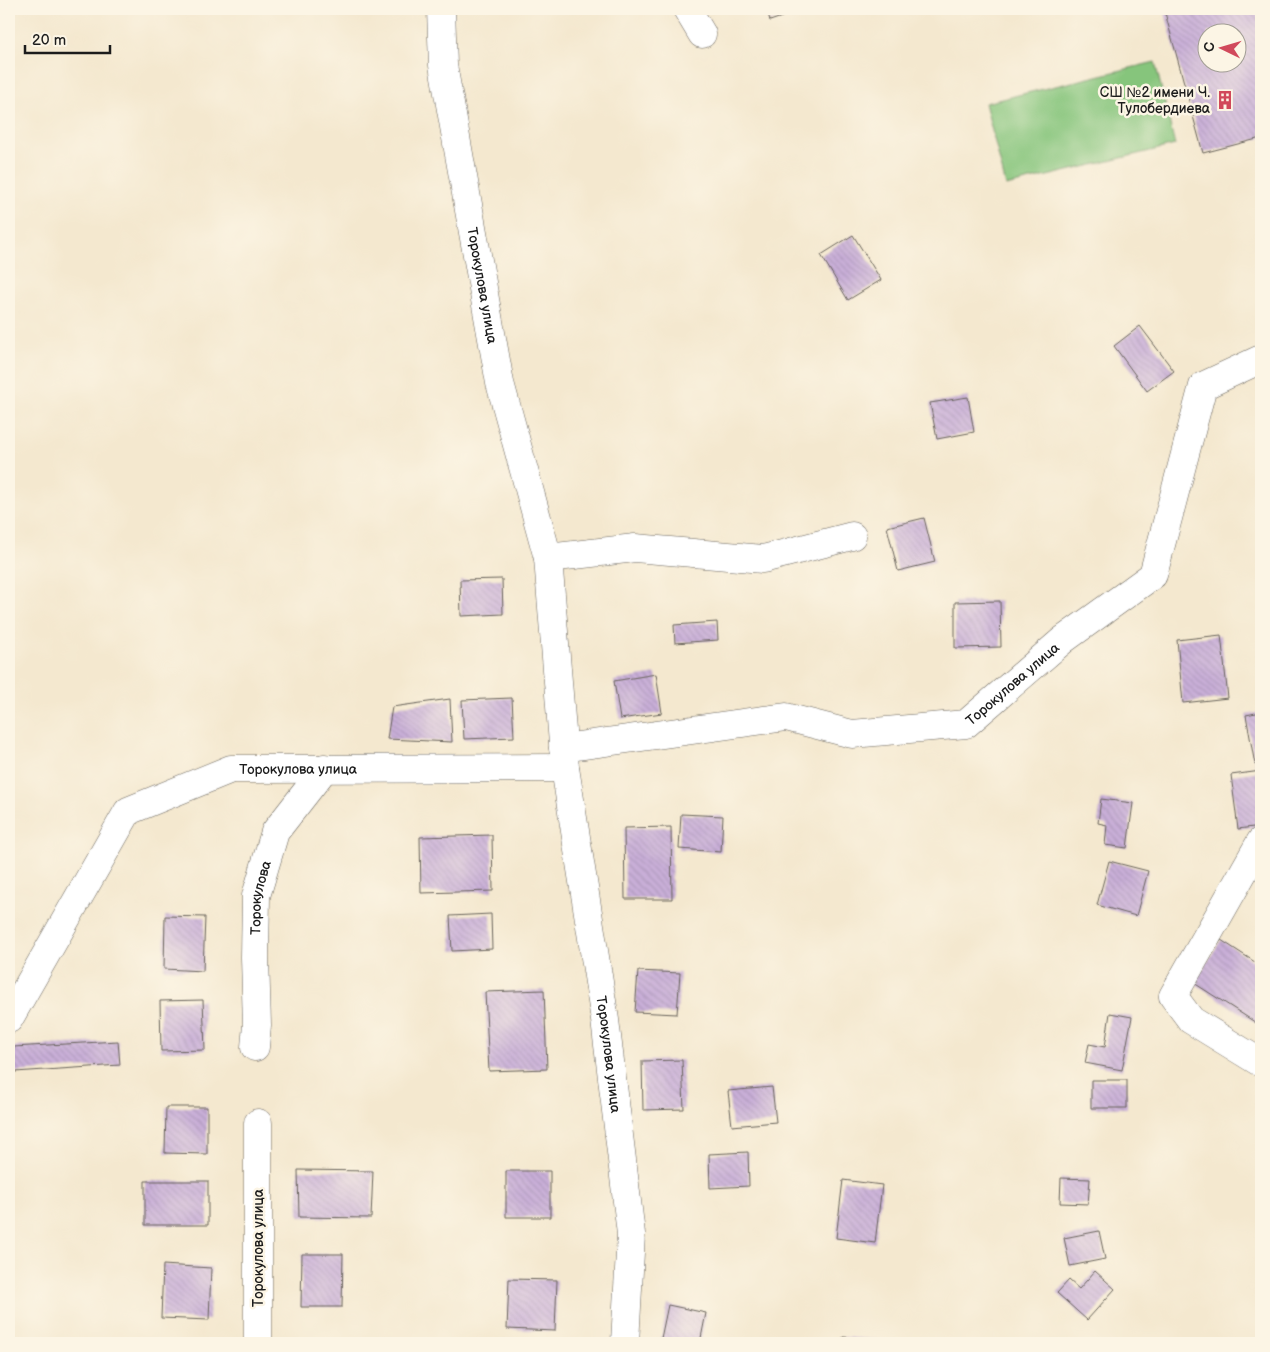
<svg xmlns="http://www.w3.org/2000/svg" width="1270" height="1352" font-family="'Balsamiq Sans',sans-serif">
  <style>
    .green { fill: #86c57c; stroke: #51704c }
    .building { fill: url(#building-back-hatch); fill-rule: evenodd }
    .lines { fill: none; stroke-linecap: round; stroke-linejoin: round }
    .street-casing { stroke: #68635b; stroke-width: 29 }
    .street { stroke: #fff; stroke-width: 28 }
    .labels { text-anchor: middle; stroke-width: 5; stroke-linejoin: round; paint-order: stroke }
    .poi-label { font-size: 14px; fill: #1c1c1c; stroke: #fcf5e5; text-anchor: end }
    .street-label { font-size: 14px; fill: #1c1c1c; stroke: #fcf5e5 }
  </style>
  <defs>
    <pattern id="building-back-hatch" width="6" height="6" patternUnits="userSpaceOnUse" patternTransform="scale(1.25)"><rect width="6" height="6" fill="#c9afd8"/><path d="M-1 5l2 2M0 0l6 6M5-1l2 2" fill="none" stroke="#ac96b9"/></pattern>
  </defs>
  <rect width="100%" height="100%" fill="#fcf5e5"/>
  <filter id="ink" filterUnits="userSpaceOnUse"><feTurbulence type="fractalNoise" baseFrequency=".02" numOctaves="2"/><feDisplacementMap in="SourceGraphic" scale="10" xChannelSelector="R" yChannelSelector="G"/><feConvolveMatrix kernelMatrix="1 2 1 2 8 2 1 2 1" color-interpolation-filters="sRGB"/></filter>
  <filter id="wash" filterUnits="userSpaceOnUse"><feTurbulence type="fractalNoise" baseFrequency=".0096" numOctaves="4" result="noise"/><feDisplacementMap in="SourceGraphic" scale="20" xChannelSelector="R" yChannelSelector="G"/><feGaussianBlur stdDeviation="1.12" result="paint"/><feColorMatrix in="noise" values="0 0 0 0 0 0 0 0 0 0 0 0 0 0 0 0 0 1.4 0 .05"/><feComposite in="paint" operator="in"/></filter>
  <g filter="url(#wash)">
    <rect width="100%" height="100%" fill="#f4e8cf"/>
    <!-- green -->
    <path class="green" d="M 1155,62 L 1175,145 L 1006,186 L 985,103 Z"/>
    <g id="blocks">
      <!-- building -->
      <path class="building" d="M 767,9 L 791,9 L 793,13 L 770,21 Z
        M 1164,9 L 1261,9 L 1261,138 L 1203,153 ZM 1208,32 L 1238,32 L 1238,62 L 1208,62 Z
        M 853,235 L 881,280 L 848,300 L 821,255 Z
        M 1140,326 L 1174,371 L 1147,391 L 1114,346 Z
        M 968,397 L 974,432 L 937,439 L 930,403 Z
        M 924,518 L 935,562 L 898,571 L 887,527 Z
        M 502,579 L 503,614 L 461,616 L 460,580 Z
        M 1000,601 L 1001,647 L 955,648 L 955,602 Z
        M 717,622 L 718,640 L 675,643 L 674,625 Z
        M 1221,635 L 1228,698 L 1183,703 L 1177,640 Z
        M 656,674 L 662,713 L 620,719 L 614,681 Z
        M 512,698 L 514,737 L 464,739 L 462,700 Z
        M 450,699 L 452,742 L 387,739 L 392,707 Z
        M 1261,712 L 1261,764 L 1255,765 L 1246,715 Z
        M 1261,771 L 1261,826 L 1238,829 L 1231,775 Z
        M 1101,799 L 1133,803 L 1127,848 L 1105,845 L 1107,825 L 1098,823 Z
        M 681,814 L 723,816 L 721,852 L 679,849 Z
        M 671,827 L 672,899 L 625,899 L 624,828 Z
        M 492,835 L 493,891 L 421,893 L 420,837 Z
        M 1109,861 L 1148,871 L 1136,916 L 1097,905 Z
        M 491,914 L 492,949 L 452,951 L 450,916 Z
        M 165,916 L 205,917 L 203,971 L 164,969 Z
        M 1221,940 L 1261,966 L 1261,1026 L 1194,983 Z
        M 638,971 L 680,973 L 677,1014 L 635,1012 Z
        M 544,990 L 547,1069 L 489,1071 L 485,992 Z
        M 203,1000 L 205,1050 L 161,1051 L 160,1001 Z
        M 1110,1013 L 1132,1017 L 1122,1070 L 1085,1063 L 1089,1044 L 1105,1047 Z
        M 118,1041 L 120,1065 L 15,1072 L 13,1047 Z
        M 682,1060 L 684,1109 L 643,1110 L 642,1061 Z
        M 1091,1080 L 1127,1080 L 1127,1108 L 1091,1108 Z
        M 772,1087 L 776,1122 L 732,1126 L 728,1091 Z
        M 166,1107 L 207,1107 L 207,1154 L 165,1153 Z
        M 748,1152 L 749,1186 L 710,1188 L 709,1154 Z
        M 298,1170 L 373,1171 L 371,1218 L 299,1217 Z
        M 506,1171 L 550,1171 L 550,1217 L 506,1217 Z
        M 1061,1178 L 1090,1179 L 1088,1204 L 1060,1203 Z
        M 843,1180 L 882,1185 L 875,1243 L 836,1238 Z
        M 145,1181 L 208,1181 L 208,1225 L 145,1225 Z
        M 1099,1231 L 1105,1259 L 1070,1266 L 1064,1238 Z
        M 302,1254 L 343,1254 L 342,1307 L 301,1307 Z
        M 163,1265 L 211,1268 L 209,1320 L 161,1318 Z
        M 1095,1271 L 1115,1289 L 1087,1320 L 1057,1293 L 1069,1280 L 1079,1289 Z
        M 509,1279 L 557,1280 L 555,1331 L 507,1329 Z
        M 668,1305 L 706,1313 L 700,1343 L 660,1343 Z
        M 843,1337 L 883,1340 L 883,1343 L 842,1343 Z"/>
    </g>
  </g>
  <g filter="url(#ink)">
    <use href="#blocks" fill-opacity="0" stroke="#68635b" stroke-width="1"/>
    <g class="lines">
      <!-- street casing -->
      <g class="street-casing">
        <g id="street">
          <path id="s1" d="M 441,9 L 443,65 L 500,383 L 548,558 L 565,768 L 605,1020 L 631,1234 L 625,1343"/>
          <path d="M 687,9 L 702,34"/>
          <path d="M 548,558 L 635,548 L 763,559 L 852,536"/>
          <path id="s2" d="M 563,748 L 786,717 L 852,734 L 966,724 L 1063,640 L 1153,575 L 1203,386 L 1261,359"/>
          <path d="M 1261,841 L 1173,996 L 1191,1020 L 1261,1063"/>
          <path id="s3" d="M 9,1019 L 128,811 L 231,769 L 565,768"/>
          <path id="s4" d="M 255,1047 L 257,1025 L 255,957 L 256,896 L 275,832 L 325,768"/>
          <path d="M 258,1123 L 258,1343"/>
        </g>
      </g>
      <!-- street -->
      <use href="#street" class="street"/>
    </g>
  </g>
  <!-- icons -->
  <defs>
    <g id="building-bare" transform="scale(1.5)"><path d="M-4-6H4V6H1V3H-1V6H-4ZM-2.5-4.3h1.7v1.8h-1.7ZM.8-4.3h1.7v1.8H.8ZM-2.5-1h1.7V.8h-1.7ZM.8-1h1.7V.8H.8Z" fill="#d1495b" stroke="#fcf5e5" stroke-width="2.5" paint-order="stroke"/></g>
  </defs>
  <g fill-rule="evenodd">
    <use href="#building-bare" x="1225" y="100"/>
  </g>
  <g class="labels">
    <!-- poi labels -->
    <g class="poi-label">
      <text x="1210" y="97">СШ №2 имени Ч.<tspan x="1210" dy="16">Тулобердиева</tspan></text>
    </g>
    <!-- street labels -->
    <g class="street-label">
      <text dy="5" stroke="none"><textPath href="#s1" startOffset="280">Торокулова улица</textPath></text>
      <text dy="5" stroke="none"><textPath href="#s2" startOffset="469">Торокулова улица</textPath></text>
      <text dy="5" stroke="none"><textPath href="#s3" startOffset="418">Торокулова улица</textPath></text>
      <text dy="5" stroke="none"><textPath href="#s4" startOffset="150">Торокулова</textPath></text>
      <text dy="5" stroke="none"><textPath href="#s1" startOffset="1061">Торокулова улица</textPath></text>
      <text transform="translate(258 1248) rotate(-90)" y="5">Торокулова улица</text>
    </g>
  </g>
  <!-- margin -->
  <rect width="1270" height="1352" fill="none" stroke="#fcf5e5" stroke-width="30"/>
  <!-- north arrow -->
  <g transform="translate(1222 48) rotate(275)"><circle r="24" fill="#fcf5e5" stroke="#a29e95"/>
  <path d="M0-4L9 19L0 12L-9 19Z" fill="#d1495b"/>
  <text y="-8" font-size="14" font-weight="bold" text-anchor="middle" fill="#1c1c1c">С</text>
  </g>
  <!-- scale -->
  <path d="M25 45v8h85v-8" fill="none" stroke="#1c1c1c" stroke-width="2.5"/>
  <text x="32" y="45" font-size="15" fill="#1c1c1c" stroke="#fcf5e5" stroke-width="4" paint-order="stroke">20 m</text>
</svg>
